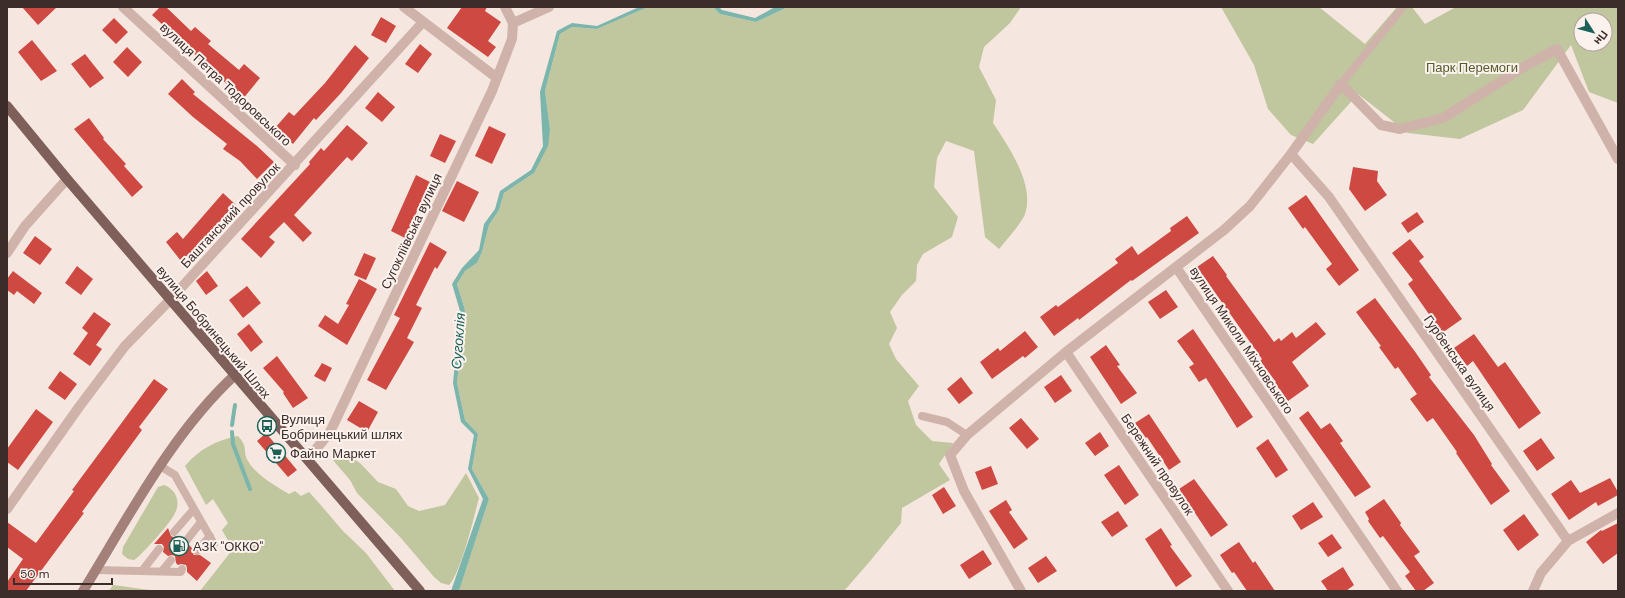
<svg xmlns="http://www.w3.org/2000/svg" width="1625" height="598" font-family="'DM Sans',sans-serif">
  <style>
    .green { fill: #c0c69d; fill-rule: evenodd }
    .water { fill: #7bb5ac }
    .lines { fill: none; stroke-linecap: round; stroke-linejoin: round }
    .stream { stroke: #7bb5ac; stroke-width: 4 }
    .building { fill: #cf4943 }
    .lane { stroke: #cfb3aa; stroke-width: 8 }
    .street { stroke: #cfb3aa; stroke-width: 10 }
    .secondary { stroke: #a3817a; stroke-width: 10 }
    .primary { stroke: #7f5f5a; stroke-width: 10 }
    .labels { text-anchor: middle; stroke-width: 4; stroke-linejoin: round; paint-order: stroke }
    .park-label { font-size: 13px; fill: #545c2b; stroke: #fcf2ed }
    .street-label { font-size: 13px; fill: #3c2c2a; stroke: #fcf2ed }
    .poi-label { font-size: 13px; fill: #3c2c2a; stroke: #fcf2ed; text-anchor: start }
    .water-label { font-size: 14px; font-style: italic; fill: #1b6158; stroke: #fcf2ed }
  </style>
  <rect width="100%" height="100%" fill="#f5e7df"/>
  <!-- green -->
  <path class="green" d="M 648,7 L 713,7 L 720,14 L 756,22 L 788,7 L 1021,7 L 1010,23 L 984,47 L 979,67 L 996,100 L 993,123 C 1009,147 1035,185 1025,214 C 1022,223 1005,241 999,249 L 985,237 L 974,151 L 946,141 L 937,158 L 934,187 L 958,217 L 952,237 L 923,254 L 917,265 L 916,281 L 902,295 L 890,312 L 897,328 L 889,344 L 896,359 L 919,386 L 908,401 L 916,425 L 932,441 L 953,443 L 939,464 L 950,480 L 902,508 L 901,523 L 871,560 L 844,591 L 459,591 L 489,499 L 472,469 L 478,434 L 465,420 L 457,383 L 465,310 L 457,284 L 465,271 L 477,263 L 482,252 L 489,225 L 499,210 L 504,193 L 534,173 L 550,129 L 545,91 L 560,34 L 572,27 L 597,29 Z
    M 1221,7 L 1319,7 L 1365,44 L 1397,7 L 1412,7 L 1425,24 L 1456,7 L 1618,7 L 1618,103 L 1589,92 L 1571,45 L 1523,110 L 1460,139 L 1408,133 L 1358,94 L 1313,144 L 1291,135 L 1268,109 L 1254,65 ZM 1581,20 L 1605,20 L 1605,44 L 1581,44 Z
    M 238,436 C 249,448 242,450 248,461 C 255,474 277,487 289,494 L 295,491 L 301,496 L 309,492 L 319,503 L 343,531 L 366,553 L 395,591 L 200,591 L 233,549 L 222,530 L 228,523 L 213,499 L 206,505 L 185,466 C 199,449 217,440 238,436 Z
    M 339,449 L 360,463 L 378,482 L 396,489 L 408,506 L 419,511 L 445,505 L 466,473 L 479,498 C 474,516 461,573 449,585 L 441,583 L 434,577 L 401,538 L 357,493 L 350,480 L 332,459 L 333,453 Z
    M 164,485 C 176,489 181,502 175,513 C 170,524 147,548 138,557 L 134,560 L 128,559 L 122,554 L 123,547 L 158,487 Z
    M 113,585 L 157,591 L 109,591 Z"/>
  <!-- water -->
  <path class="water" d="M 639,7 L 648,7 L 597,29 L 572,27 L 560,34 L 545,91 L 550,129 L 548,146 L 534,173 L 504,193 L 499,210 L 489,225 L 482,252 L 477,263 L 465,271 L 457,284 L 465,310 L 457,383 L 465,420 L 478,434 L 472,469 L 489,499 L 459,591 L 451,591 L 483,499 L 468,469 L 474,435 L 461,422 L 453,383 L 460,311 L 452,284 L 462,268 L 479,250 L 484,224 L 495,209 L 500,191 L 531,170 L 543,146 L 540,92 L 557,31 L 572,23 L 597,26 Z
    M 713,7 L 719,7 L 722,10 L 755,18 L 775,7 L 788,7 L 756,22 L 720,14 Z"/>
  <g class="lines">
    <!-- stream -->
    <path class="stream" d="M 232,425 L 235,405
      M 232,432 L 233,444 L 250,489"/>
  </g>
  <!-- building -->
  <path class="building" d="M 22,7 L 57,7 L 38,25 Z
    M 160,7 L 166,7 L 191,31 L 195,27 L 211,41 L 208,44 L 239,70 L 244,64 L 260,78 L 242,100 L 225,87 L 227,84 L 206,66 L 206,65 L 152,15 Z
    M 462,7 L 487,7 L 485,11 L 501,22 L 488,41 L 496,47 L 488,57 L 447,28 Z
    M 381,17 L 396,26 L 386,43 L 371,35 Z
    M 114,18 L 128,32 L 116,44 L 102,30 Z
    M 32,40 L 57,71 L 41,81 L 18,52 Z
    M 420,44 L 432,54 L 418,73 L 405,64 Z
    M 355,45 L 369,58 L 341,93 L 316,120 L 314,118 L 293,144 L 275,128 L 289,112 L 294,116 L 325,83 Z
    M 127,47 L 142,62 L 128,77 L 113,62 Z
    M 85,54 L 104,78 L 90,88 L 71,64 Z
    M 182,79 L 195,92 L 193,94 L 257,146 L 274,162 L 257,179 L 240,161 L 223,149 L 227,144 L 193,117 L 168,94 Z
    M 378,92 L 395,107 L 382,122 L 365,108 Z
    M 89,118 L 104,138 L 103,139 L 126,164 L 124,166 L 143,187 L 132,197 L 74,129 Z
    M 347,125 L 368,143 L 352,161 L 347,157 L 294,215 L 312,233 L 303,242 L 284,222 L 269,237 L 275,242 L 261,258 L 241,239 L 310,164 L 309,162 L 321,148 L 324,151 Z
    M 489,126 L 506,134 L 492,164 L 475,156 Z
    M 440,134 L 456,141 L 445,163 L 430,156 Z
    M 1353,167 L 1378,171 L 1377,181 L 1387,195 L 1365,211 L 1349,189 Z
    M 416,175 L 430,182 L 405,238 L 391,231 Z
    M 457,181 L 479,192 L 464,222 L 442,211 Z
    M 223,193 L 237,206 L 223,221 L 222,219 L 193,251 L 181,261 L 166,242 L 177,232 L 183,239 Z
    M 1306,195 L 1359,270 L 1339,286 L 1326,269 L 1332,264 L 1305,227 L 1303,229 L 1288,208 Z
    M 1417,212 L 1424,222 L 1408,233 L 1401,223 Z
    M 1187,216 L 1199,233 L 1132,281 L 1131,280 L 1079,320 L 1078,318 L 1054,336 L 1040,317 L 1056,305 L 1058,307 L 1118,263 L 1115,259 L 1132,246 L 1138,255 L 1171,231 L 1170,228 Z
    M 35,236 L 52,249 L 40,265 L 23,253 Z
    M 1410,239 L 1424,257 L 1419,261 L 1462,319 L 1442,333 L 1408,284 L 1413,280 L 1392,253 Z
    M 430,242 L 447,252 L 437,269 L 435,267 L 416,305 L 422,308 L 407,338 L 414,342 L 386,390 L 367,380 L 400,318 L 394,315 Z
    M 364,253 L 376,258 L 366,280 L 354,275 Z
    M 1213,256 L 1227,275 L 1226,276 L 1274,342 L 1279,338 L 1281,341 L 1292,332 L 1296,338 L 1316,322 L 1326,334 L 1292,362 L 1309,386 L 1288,401 L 1275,383 L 1276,382 L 1260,361 L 1262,359 L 1197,267 Z
    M 77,266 L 93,279 L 81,295 L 65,283 Z
    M 13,271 L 42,293 L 34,304 L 17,291 L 14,295 L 7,290 L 7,279 Z
    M 207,271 L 218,286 L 206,295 L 196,281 Z
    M 359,279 L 377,289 L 347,345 L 318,326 L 325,315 L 338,324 L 349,305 L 346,304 Z
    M 247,286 L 261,303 L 243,318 L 229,300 Z
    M 1166,290 L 1178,307 L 1160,319 L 1148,302 Z
    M 1375,298 L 1416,353 L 1431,375 L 1429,377 L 1474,435 L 1492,464 L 1491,465 L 1510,491 L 1491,505 L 1456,453 L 1457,452 L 1433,418 L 1427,422 L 1410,399 L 1417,394 L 1398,367 L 1395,369 L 1379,347 L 1381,346 L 1356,312 Z
    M 94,312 L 111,324 L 96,345 L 102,349 L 90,366 L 73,354 L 88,333 L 82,328 Z
    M 249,324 L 263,342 L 251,352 L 237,334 Z
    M 1193,329 L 1253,417 L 1237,428 L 1206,378 L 1199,382 L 1189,367 L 1194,364 L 1177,341 Z
    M 1025,331 L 1038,347 L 1025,358 L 1023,356 L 992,379 L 980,362 L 998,348 L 1000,351 Z
    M 1474,334 L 1498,367 L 1505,362 L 1541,413 L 1519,429 L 1473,361 L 1467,366 L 1454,348 Z
    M 1106,345 L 1120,365 L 1117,366 L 1137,393 L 1121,404 L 1090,357 Z
    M 277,356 L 308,398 L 293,408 L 283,393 L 284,392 L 263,368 Z
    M 322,363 L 332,368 L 325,382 L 314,376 Z
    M 60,371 L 77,384 L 65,400 L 48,388 Z
    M 1061,375 L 1072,391 L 1055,403 L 1044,387 Z
    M 961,377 L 973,393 L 959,404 L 947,389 Z
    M 154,379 L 168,389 L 139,427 L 142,430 L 82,512 L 84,513 L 26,591 L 7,591 L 7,582 L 23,559 L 7,547 L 7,522 L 36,543 L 74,491 L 72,490 Z
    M 359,401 L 378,412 L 367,432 L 347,420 Z
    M 36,409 L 53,422 L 18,470 L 7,462 L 7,449 Z
    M 1308,411 L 1321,429 L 1330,423 L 1343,441 L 1340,443 L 1371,487 L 1355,497 L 1299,418 Z
    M 1149,414 L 1181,462 L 1169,470 L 1147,437 L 1146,438 L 1135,423 Z
    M 1021,418 L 1039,439 L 1027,449 L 1009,428 Z
    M 1100,432 L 1109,446 L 1095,456 L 1085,443 Z
    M 266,433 L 297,470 L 288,477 L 257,441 Z
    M 1541,438 L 1555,458 L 1537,471 L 1523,451 Z
    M 1268,439 L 1288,470 L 1276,478 L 1256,448 Z
    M 1119,465 L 1139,495 L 1125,505 L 1104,475 Z
    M 991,466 L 998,484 L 982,490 L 975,472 Z
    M 1610,478 L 1618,492 L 1618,495 L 1598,506 L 1596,502 L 1569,520 L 1551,494 L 1571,480 L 1580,493 Z
    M 1194,479 L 1228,525 L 1211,537 L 1179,489 Z
    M 944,487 L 956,506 L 943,514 L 932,495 Z
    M 1384,499 L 1401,523 L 1400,525 L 1420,552 L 1414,556 L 1434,583 L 1423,591 L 1416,591 L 1405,576 L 1410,572 L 1383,536 L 1380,538 L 1368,521 L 1369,519 L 1365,512 Z
    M 1006,500 L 1012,510 L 1009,512 L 1028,539 L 1014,549 L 989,511 Z
    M 1313,502 L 1323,517 L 1301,530 L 1292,516 Z
    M 1118,511 L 1128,526 L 1112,537 L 1101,522 Z
    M 1524,514 L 1539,535 L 1518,551 L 1503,530 Z
    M 1618,523 L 1618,553 L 1603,564 L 1586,542 L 1601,530 L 1602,531 Z
    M 168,528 L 171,536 L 173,537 L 178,536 L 181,539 L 182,545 L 186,546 L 189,545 L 192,548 L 192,552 L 194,555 L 200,555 L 211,563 L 197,581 L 187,572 L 187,568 L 186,565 L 181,564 L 178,565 L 176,563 L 175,556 L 172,555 L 168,556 L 163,552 L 164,547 L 162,544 L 154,544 Z
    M 1161,528 L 1172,545 L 1170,546 L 1192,576 L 1176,587 L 1145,539 Z
    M 1332,534 L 1342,548 L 1328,557 L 1318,543 Z
    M 1239,542 L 1253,563 L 1255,561 L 1275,591 L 1247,591 L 1234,572 L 1232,573 L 1220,555 Z
    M 983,550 L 992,564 L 969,579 L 960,565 Z
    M 1046,556 L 1057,571 L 1038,583 L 1028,568 Z
    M 1343,567 L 1354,585 L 1346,591 L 1328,591 L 1321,581 Z"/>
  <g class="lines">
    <!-- lane -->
    <path class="lane" d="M 1341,84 L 1403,7
      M 922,416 L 947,422 L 967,435
      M 160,466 L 175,475 L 177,479 L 214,544
      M 174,532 L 194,509
      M 186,541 L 201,522
      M 197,551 L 210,536
      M 96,570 L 181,572 L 182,569
      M 142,571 L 159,549
      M 162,571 L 171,560"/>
    <!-- street -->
    <path class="street" d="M 123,7 L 295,165
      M 404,7 L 497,78
      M 513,23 L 549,7
      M 1291,154 L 1329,197 L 1568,541 L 1541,573 L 1533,591
      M 7,253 L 25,226 L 67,179
      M 1176,267 L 1224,230 L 1250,206 L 1291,154 L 1341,84 L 1381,125 L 1400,129 L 1443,118 L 1527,65 L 1557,49 L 1618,159
      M 1066,352 L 1228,591
      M 308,459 L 330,432 L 492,91 L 512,39 L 513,23 L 505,7
      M 7,509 L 79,407 L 125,346 L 170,300 L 423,22
      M 1568,541 L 1618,513
      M 1021,591 L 964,491 L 950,455 L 967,435 L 1066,352 L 1176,267 L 1397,591"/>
    <!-- secondary -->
    <path class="secondary" d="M 83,591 C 128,518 172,433 235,375"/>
    <!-- primary -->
    <path class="primary" d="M 7,106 L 67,179 L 420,591"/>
  </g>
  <!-- icons -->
  <defs>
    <g id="bus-ring" transform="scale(1)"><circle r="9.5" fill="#fcf2ed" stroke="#1b6158" stroke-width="1.5"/><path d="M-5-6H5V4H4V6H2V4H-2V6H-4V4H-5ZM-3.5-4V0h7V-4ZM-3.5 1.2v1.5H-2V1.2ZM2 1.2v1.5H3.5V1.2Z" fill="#1b6158"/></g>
    <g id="supermarket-ring" transform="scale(1)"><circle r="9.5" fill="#fcf2ed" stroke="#1b6158" stroke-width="1.5"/><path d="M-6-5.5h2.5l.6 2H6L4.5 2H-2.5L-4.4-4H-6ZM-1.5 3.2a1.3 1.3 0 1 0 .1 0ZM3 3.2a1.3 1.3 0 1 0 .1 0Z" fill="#1b6158"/></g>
    <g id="fuel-ring" transform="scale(1)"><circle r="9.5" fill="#fcf2ed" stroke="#1b6158" stroke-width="1.5"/><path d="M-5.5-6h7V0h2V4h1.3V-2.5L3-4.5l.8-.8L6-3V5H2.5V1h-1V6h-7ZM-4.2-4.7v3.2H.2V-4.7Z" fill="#1b6158"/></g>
  </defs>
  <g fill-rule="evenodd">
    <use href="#bus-ring" x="267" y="426"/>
    <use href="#supermarket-ring" x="276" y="453"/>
    <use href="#fuel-ring" x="179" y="546"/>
  </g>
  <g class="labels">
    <!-- park labels -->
    <g class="park-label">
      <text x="1472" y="72">Парк Перемоги</text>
    </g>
    <!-- street labels -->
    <g class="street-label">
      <text transform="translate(226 84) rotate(43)" y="5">вулиця Петра Тодоровського</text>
      <text transform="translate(230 215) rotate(-47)" y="5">Баштанський провулок</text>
      <text transform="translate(411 231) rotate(-65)" y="5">Сугокліївська вулиця</text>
      <text transform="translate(214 332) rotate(50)" y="5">вулиця Бобринецький Шлях</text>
      <text transform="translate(1242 340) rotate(56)" y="5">вулиця Миколи Міхновського</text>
      <text transform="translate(1460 363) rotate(55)" y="5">Гурбенська вулиця</text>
      <text transform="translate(1158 464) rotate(56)" y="5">Бережний провулок</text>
    </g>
    <!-- poi labels -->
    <g class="poi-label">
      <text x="281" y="424">Вулиця<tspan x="281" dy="15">Бобринецький шлях</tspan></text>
      <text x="290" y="458">Файно Маркет</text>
      <text x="193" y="551">АЗК "ОККО"</text>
    </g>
    <!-- water labels -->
    <g class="water-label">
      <text transform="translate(458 341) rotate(-86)" y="5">Сугоклія</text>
    </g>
  </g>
  <!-- border -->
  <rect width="1625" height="598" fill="none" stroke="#3c2c2a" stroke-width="16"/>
  <!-- north arrow -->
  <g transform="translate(1593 32) rotate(126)"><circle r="19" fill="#fcf2ed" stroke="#afa39f"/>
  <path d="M0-3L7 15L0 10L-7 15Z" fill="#1b6158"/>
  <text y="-6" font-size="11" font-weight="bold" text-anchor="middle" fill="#3c2c2a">Пн</text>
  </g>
  <!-- scale -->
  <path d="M14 578v6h98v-6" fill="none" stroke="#3c2c2a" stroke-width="2"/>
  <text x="20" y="578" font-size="12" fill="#3c2c2a" stroke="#fcf2ed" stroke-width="3" paint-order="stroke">50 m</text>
</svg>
